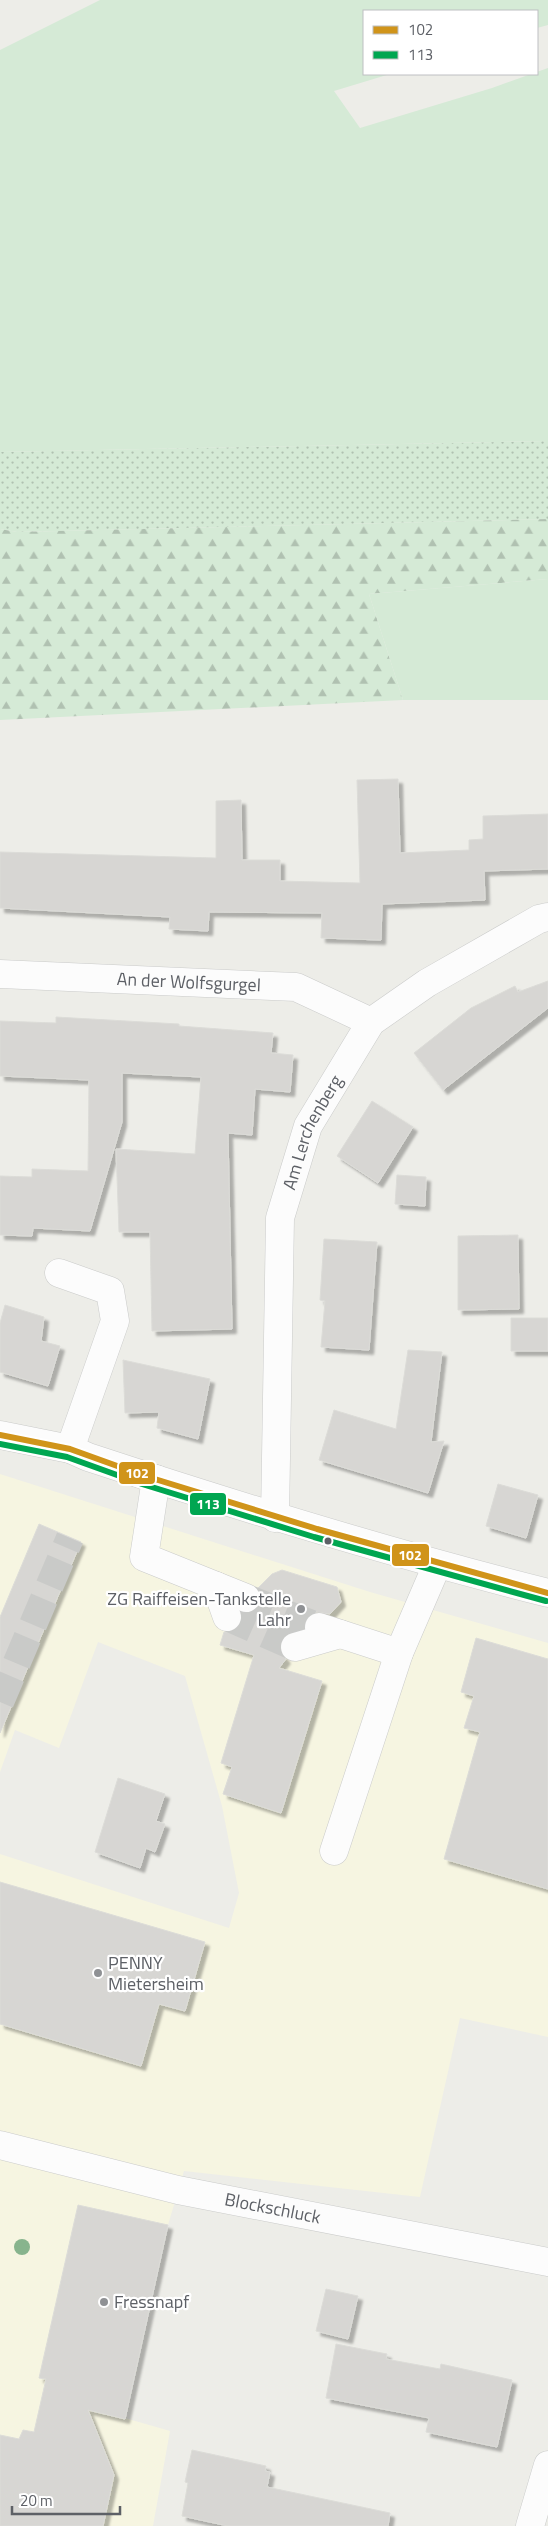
<svg xmlns="http://www.w3.org/2000/svg" width="548" height="2526" font-family="'Titillium Web',sans-serif">
  <style>
    .commercial { fill: #f6f5e1 }
    .grass { fill: url(#grass-dots) }
    .forest { fill: url(#forest-firs) }
    .green { fill: #d5ead6 }
    .building { fill: #d7d6d3; stroke: #dcdcd8; filter: url(#shadow) }
    .lines { fill: none; stroke-linecap: round; stroke-linejoin: round }
    .minor-tunnel { stroke: #c9cac8; stroke-width: 28; stroke-dasharray: 28 14; stroke-linecap: butt }
    .minor-casing { stroke: #cacbca; stroke-width: 29 }
    .minor { stroke: #fcfcfc; stroke-width: 28 }
    .bus-1-casing { stroke: #fff; stroke-width: 10 }
    .bus-2-casing { stroke: #fff; stroke-width: 10 }
    .bus-1 { stroke: #d0941a; stroke-width: 6 }
    .bus-2 { stroke: #00a651; stroke-width: 6 }
    .tree { fill: #87b48d }
    .bus-dot { fill: #5d6066; stroke: #fff; stroke-width: 2 }
    .poi-dot { fill: #8f9194; stroke: #fff; stroke-width: 2 }
    .labels { text-anchor: middle; stroke-width: 4.5; stroke-linejoin: round; paint-order: stroke }
    .street-label { font-size: 18px; fill: #5d6066; stroke: #fff }
    .poi-label { font-size: 18px; fill: #5d6066; stroke: #fff; text-anchor: start }
    .line-badge { stroke: #fff; stroke-width: 2 }
    .badge-label { font-size: 14px; text-anchor: middle; font-weight: bold; fill: #fff }
  </style>
  <defs>
    <pattern id="grass-dots" width="8" height="8" patternUnits="userSpaceOnUse" patternTransform="scale(1.25)"><rect width="8" height="8" fill="#d5ead6"/><path d="M2 2h.1M6 6h.1" fill="none" stroke="#b0c1b1" stroke-width="1.8" stroke-linecap="round"/></pattern>
    <pattern id="forest-firs" width="22" height="20" patternUnits="userSpaceOnUse" patternTransform="scale(1.25)"><rect width="22" height="20" fill="#d5ead6"/><path d="M5 1l3.5 6h-7zM16 11l3.5 6h-7z" fill="#b0c1b1"/></pattern>
    <filter id="shadow"><feDropShadow dx="4.5" dy="4.5" stdDeviation="1" flood-color="#0004"/></filter>
  </defs>
  <rect width="100%" height="100%" fill="#edede8"/>
  <!-- commercial -->
  <path class="commercial" d="M 0,1474 L 370,1592 L 548,1643 L 548,2037 L 460,2018 L 420,2197 L 184,2171 L 168,2225 L 125,2418 L 170,2431 L 153,2526 L 0,2526 L 0,1854 L 229,1928 L 239,1893 L 222,1806 L 185,1676 L 98,1642 L 59,1748 L 15,1730 L 0,1772 Z"/>
  <!-- grass -->
  <path class="grass" d="M 548,441 L 548,519 L 17,532 L 0,529 L 0,452 Z"/>
  <!-- forest -->
  <path class="forest" d="M 548,519 L 548,579 L 369,594 L 403,700 L 0,720 L 0,529 L 17,532 Z"/>
  <!-- green -->
  <path class="green" d="M 100,0 L 548,0 L 548,25 L 537,28 L 537,11 L 364,11 L 364,74 L 390,74 L 334,91 L 360,128 L 492,88 L 548,68 L 548,441 L 0,452 L 0,50 Z
    M 548,579 L 548,700 L 403,700 L 369,594 Z"/>
  <!-- building -->
  <path class="building" d="M 398,779 L 400,853 L 469,850 L 469,840 L 483,839 L 483,816 L 548,814 L 548,869 L 484,871 L 485,900 L 382,904 L 381,940 L 321,938 L 322,913 L 209,912 L 208,931 L 169,929 L 170,917 L 0,908 L 0,852 L 216,858 L 216,801 L 241,800 L 242,860 L 280,860 L 280,881 L 360,883 L 357,780 Z
    M 548,981 L 548,1008 L 443,1090 L 414,1053 L 471,1008 L 515,986 L 518,992 Z
    M 56,1017 L 179,1024 L 179,1026 L 273,1033 L 271,1053 L 293,1055 L 290,1092 L 255,1089 L 252,1135 L 228,1133 L 232,1329 L 152,1331 L 150,1232 L 119,1232 L 116,1149 L 195,1154 L 201,1077 L 122,1073 L 122,1122 L 90,1231 L 33,1228 L 32,1236 L 0,1235 L 0,1176 L 32,1177 L 32,1169 L 88,1171 L 89,1080 L 0,1076 L 0,1021 L 56,1023 Z
    M 372,1101 L 413,1127 L 378,1183 L 337,1156 Z
    M 397,1175 L 426,1177 L 425,1206 L 395,1204 Z
    M 518,1235 L 519,1309 L 458,1310 L 458,1236 Z
    M 324,1239 L 377,1242 L 369,1350 L 321,1347 L 325,1301 L 320,1300 Z
    M 5,1305 L 44,1317 L 41,1341 L 60,1346 L 48,1386 L 0,1372 L 0,1323 Z
    M 511,1318 L 548,1318 L 548,1351 L 511,1351 Z
    M 408,1350 L 442,1352 L 431,1442 L 444,1441 L 428,1493 L 319,1460 L 334,1410 L 396,1429 Z
    M 123,1360 L 210,1379 L 198,1439 L 157,1428 L 159,1412 L 125,1413 Z
    M 498,1484 L 538,1495 L 526,1538 L 486,1526 Z
    M 39,1524 L 81,1542 L 0,1733 L 0,1617 Z
    M 282,1570 L 337,1587 L 341,1602 L 330,1614 L 316,1612 L 309,1615 L 304,1622 L 304,1628 L 284,1636 L 280,1643 L 280,1652 L 286,1659 L 279,1668 L 322,1681 L 281,1813 L 223,1794 L 232,1767 L 221,1763 L 254,1655 L 220,1645 L 224,1632 L 233,1632 L 239,1627 L 242,1620 L 242,1613 L 255,1611 L 260,1604 L 261,1596 L 258,1588 L 272,1574 Z
    M 476,1638 L 548,1659 L 548,1889 L 444,1859 L 480,1732 L 464,1728 L 474,1696 L 461,1692 Z
    M 118,1778 L 165,1794 L 156,1821 L 165,1824 L 155,1852 L 146,1848 L 140,1868 L 95,1852 Z
    M 0,1882 L 205,1942 L 185,2011 L 159,2004 L 141,2066 L 0,2024 Z
    M 78,2205 L 168,2225 L 125,2419 L 88,2410 L 114,2475 L 103,2526 L 0,2526 L 0,2435 L 19,2439 L 23,2430 L 34,2432 L 46,2379 L 39,2378 Z
    M 326,2289 L 358,2296 L 348,2339 L 316,2331 Z
    M 336,2344 L 387,2354 L 386,2359 L 440,2369 L 441,2364 L 512,2380 L 497,2447 L 426,2432 L 429,2418 L 326,2398 Z
    M 192,2450 L 266,2466 L 265,2471 L 270,2472 L 267,2487 L 390,2513 L 388,2526 L 228,2526 L 182,2516 L 188,2483 L 185,2482 Z"/>
  <g class="lines">
    <!-- minor-tunnel -->
    <path class="minor-tunnel" d="M 246,1598 L 319,1627
      M 227,1617 L 295,1647
      M 0,1702 L 70,1538"/>
    <!-- minor casing -->
    <g class="minor-casing">
      <g id="minor">
        <path id="s1" d="M 0,974 L 296,987 L 371,1022"/>
        <path d="M 59,1273 L 110,1291 L 115,1321 L 70,1449"/>
        <path d="M 0,1435 L 70,1449 L 88,1457 C 240,1507 393,1554 548,1593"/>
        <path d="M 156,1479 L 144,1557 L 246,1598"/>
        <path id="s2" d="M 275,1518 L 280,1218 L 308,1126 L 371,1022 L 427,983 L 539,919 L 548,917"/>
        <path d="M 216,1586 L 227,1617"/>
        <path d="M 319,1627 L 399,1653"/>
        <path d="M 295,1647 L 340,1634"/>
        <path d="M 334,1851 L 399,1653 L 437,1565"/>
        <path id="s3" d="M 0,2145 L 178,2190 L 548,2262"/>
        <path d="M 530,2526 L 548,2465"/>
      </g>
    </g>
    <!-- minor -->
    <use href="#minor" class="minor"/>
    <!-- bus-1 casing -->
    <g class="bus-1-casing">
      <path id="bus-1" d="M 0,1435 L 70,1449 L 145,1476 L 317,1529 L 548,1593"/>
    </g>
    <!-- bus-2 casing -->
    <g class="bus-2-casing">
      <path id="bus-2" d="M 0,1444 L 67,1457 L 142,1484 L 314,1537 L 546,1601"/>
    </g>
    <!-- bus-1 -->
    <use href="#bus-1" class="bus-1"/>
    <!-- bus-2 -->
    <use href="#bus-2" class="bus-2"/>
  </g>
  <!-- trees -->
  <circle class="tree" cx="22" cy="2247" r="8"/>
  <!-- markers -->
  <circle class="bus-dot" cx="328" cy="1541" r="4.5"/>
  <g class="poi-dot">
    <circle cx="301" cy="1609" r="5"/>
    <circle cx="98" cy="1973" r="5"/>
    <circle cx="104" cy="2302" r="5"/>
  </g>
  <g class="labels">
    <!-- street labels -->
    <g class="street-label">
      <text dy="6" stroke="none"><textPath href="#s1" startOffset="189">An der Wolfsgurgel</textPath></text>
      <text dy="6" stroke="none"><textPath href="#s2" startOffset="392">Am Lerchenberg</textPath></text>
      <text dy="6" stroke="none"><textPath href="#s3" startOffset="280">Blockschluck</textPath></text>
    </g>
    <!-- poi labels -->
    <g class="poi-label">
      <text x="291" y="1605" text-anchor="end">ZG Raiffeisen-Tankstelle<tspan x="291" dy="21">Lahr</tspan></text>
      <text x="108" y="1969">PENNY<tspan x="108" dy="21">Mietersheim</tspan></text>
      <text x="114" y="2308">Fressnapf</text>
    </g>
  </g>
  <g class="line-badge">
    <rect x="118" y="1461" width="38" height="24" rx="5" fill="#d0941a"/>
    <rect x="189" y="1492" width="38" height="24" rx="5" fill="#00a651"/>
    <rect x="391" y="1543" width="39" height="24" rx="5" fill="#d0941a"/>
  </g>
  <g class="badge-label">
    <text x="137" y="1478">102</text>
    <text x="208" y="1509">113</text>
    <text x="410" y="1560">102</text>
  </g>
  <!-- legend -->
  <rect x="363" y="10" width="175" height="65" fill="#ffffff" stroke="#bebfc2"/>
  <rect x="373" y="26" width="25" height="8" fill="#d0941a" stroke="#bebfc2"/>
  <text x="408" y="35" font-size="15" fill="#5d6066">102</text>
  <rect x="373" y="51" width="25" height="8" fill="#00a651" stroke="#bebfc2"/>
  <text x="408" y="60" font-size="15" fill="#5d6066">113</text>
  <!-- scale -->
  <path d="M12 2506v8h108v-8" fill="none" stroke="#5d6066" stroke-width="2.5"/>
  <text x="20" y="2506" font-size="15" fill="#5d6066" stroke="#ffffff" stroke-width="4" paint-order="stroke">20 m</text>
</svg>
